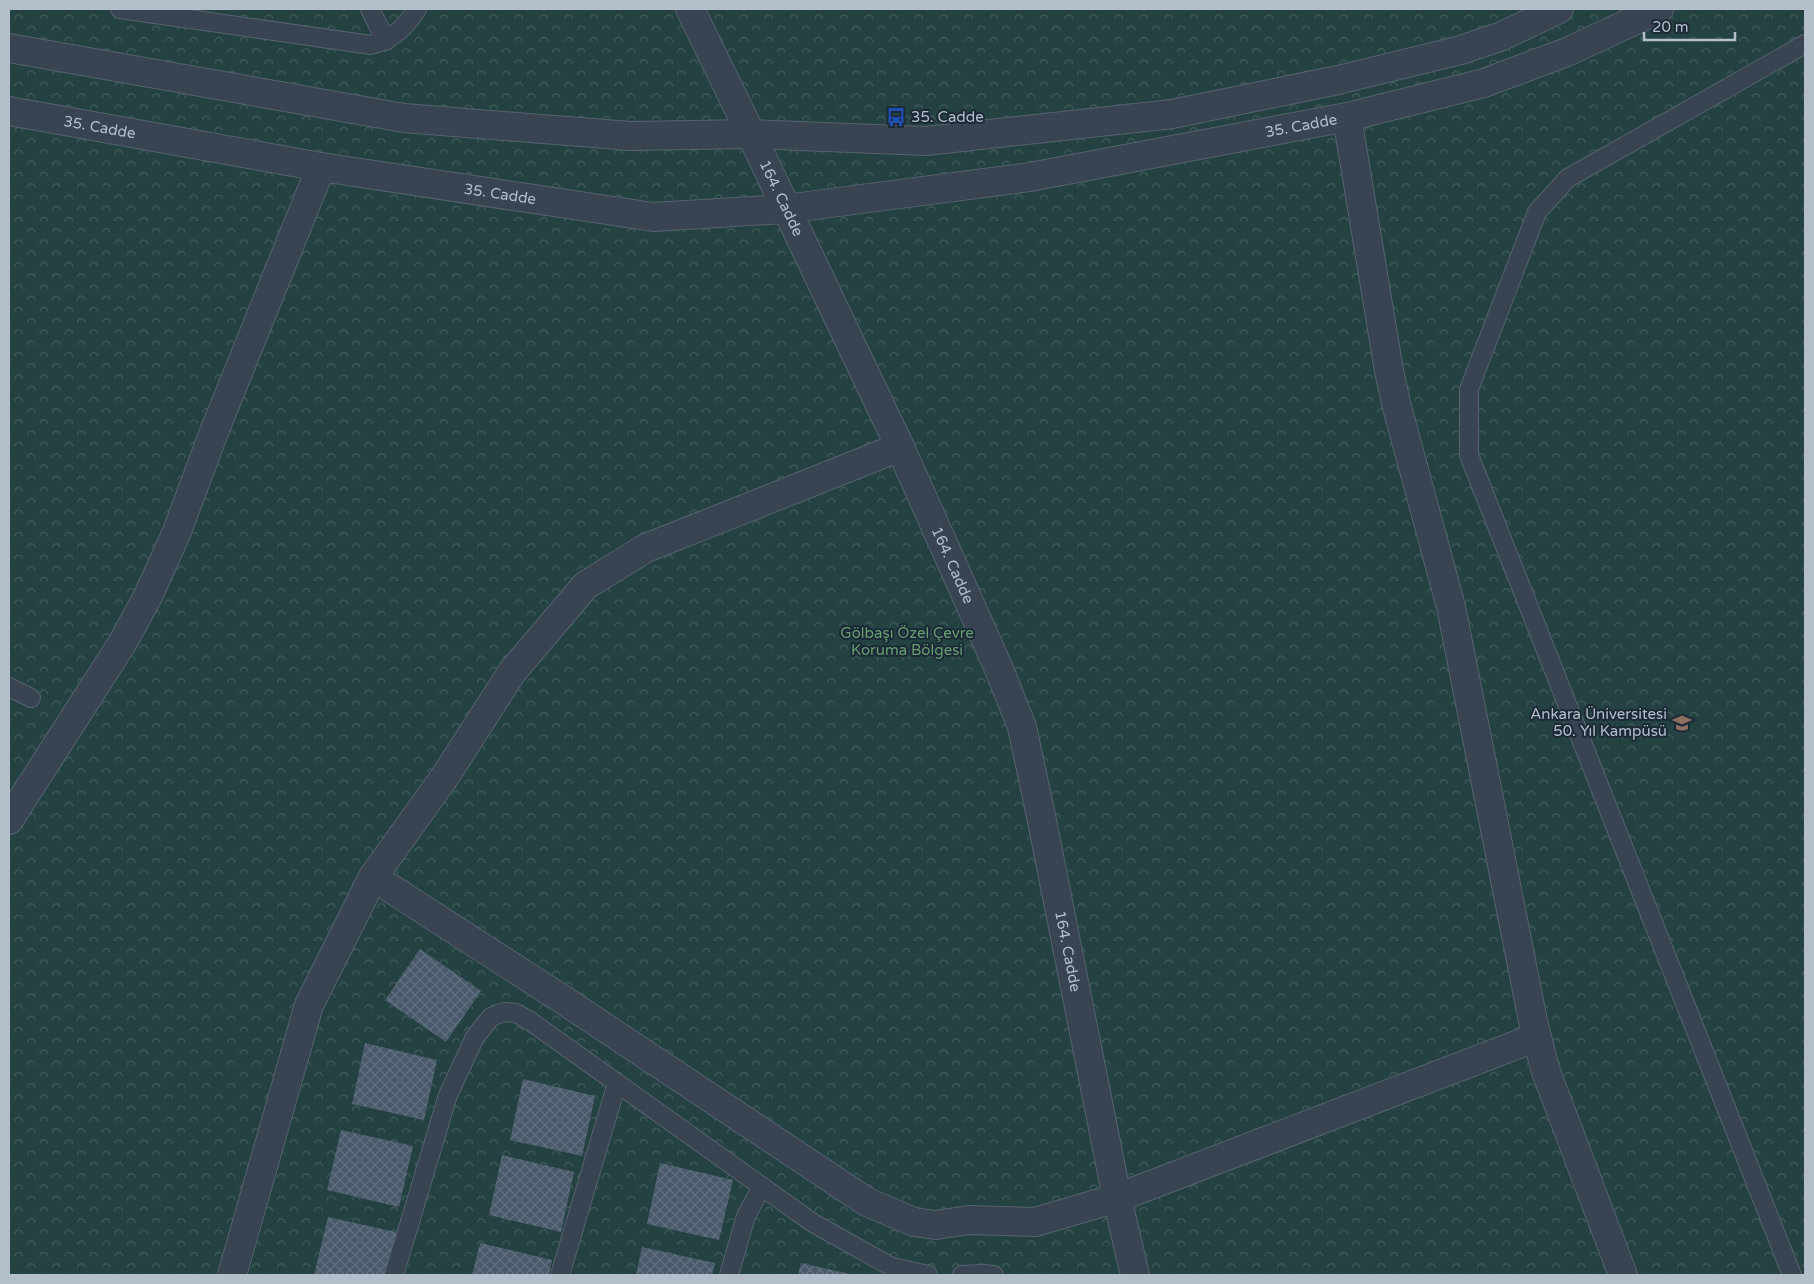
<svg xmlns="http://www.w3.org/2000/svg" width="1814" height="1284" font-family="'Varela Round',sans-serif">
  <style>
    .park { fill: url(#park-crowns) }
    .building { fill: url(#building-cross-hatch) }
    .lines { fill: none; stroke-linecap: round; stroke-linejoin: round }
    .service-casing { stroke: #55626f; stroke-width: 20 }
    .minor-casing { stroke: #55626f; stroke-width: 30 }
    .tertiary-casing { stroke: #55626f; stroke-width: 30 }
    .service { stroke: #384451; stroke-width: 18 }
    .minor { stroke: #384451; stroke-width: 28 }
    .tertiary { stroke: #384451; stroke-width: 28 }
    .labels { text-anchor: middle; stroke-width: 4; stroke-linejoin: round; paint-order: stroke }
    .poi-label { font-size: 15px; fill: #b4bfcc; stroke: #1c2936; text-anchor: start }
    .street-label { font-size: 15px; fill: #b4bfcc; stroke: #1c2936 }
    .park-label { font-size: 15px; fill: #699e71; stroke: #1c2936 }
  </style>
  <defs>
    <pattern id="park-crowns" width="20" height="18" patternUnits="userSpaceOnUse" patternTransform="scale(1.25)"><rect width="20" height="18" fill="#254242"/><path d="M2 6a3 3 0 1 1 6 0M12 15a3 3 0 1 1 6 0" fill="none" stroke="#425c5c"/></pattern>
    <pattern id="building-cross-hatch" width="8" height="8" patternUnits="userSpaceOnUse" patternTransform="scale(1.25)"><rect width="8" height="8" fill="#495a6b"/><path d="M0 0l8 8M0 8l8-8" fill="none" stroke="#61707f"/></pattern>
  </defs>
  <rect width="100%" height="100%" fill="#233342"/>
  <!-- park -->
  <path class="park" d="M 9,9 L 1805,9 L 1805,1275 L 9,1275 Z"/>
  <!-- building -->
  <path class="building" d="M 420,949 L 481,991 L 446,1042 L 385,1000 Z
    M 365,1043 L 437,1060 L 424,1120 L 352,1104 Z
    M 523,1079 L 595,1096 L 582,1156 L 510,1140 Z
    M 341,1130 L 413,1146 L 399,1207 L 327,1190 Z
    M 502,1155 L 574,1172 L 561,1232 L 489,1215 Z
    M 660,1163 L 733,1180 L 719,1240 L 647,1224 Z
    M 328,1217 L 400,1233 L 390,1275 L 314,1275 Z
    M 480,1243 L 552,1260 L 549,1275 L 472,1275 Z
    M 642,1247 L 715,1263 L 712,1275 L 636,1275 Z
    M 801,1263 L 850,1274 L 849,1275 L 798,1275 Z"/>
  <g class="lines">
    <!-- service casing -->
    <g class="service-casing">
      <path id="service" d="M 120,9 L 371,45 C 394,38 404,29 417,9
        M 370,9 L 386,41
        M 9,687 L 31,698
        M 394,1275 L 448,1095 L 475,1037 L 491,1017 L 504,1012 L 516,1013 L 530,1021 L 813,1223 L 892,1267 L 928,1275
        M 560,1275 L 617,1083
        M 729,1275 L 746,1216 L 762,1186
        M 962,1275 L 982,1274 L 994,1275
        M 1792,1275 L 1469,455 L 1469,389 L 1537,212 L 1568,178 L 1805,44"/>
    </g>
    <!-- minor casing -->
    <g class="minor-casing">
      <path id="minor" d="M 1347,117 L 1389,371 L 1397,407 L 1451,607 L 1533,1021 L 1545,1069 L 1623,1275
        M 9,820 L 123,642 L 148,596 L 176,534 L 214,432 L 321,167
        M 373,877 L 565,1001 L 867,1202 L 914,1222 L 936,1225 L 969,1220 L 1035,1222 L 1117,1198 L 1537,1037
        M 232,1275 L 309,1005 L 373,877 L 446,775 L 512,672 L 586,585 L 646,548 L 900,447"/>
    </g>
    <!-- tertiary casing -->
    <g class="tertiary-casing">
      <g id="tertiary">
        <path id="s1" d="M 690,9 L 751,134 L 900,447 L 999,669 L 1022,727 L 1041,816 L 1117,1198 L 1135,1275"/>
        <path d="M 9,48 L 404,118 L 630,136 L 751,134 L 926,141 L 1172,114 L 1338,80 L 1461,50 L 1502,36 L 1559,9"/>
        <path id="s2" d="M 9,111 L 321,167 L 653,217 L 785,209 L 1030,177 L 1347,117 L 1484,83 L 1567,52 L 1659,9"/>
      </g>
    </g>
    <!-- service -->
    <use href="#service" class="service"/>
    <!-- minor -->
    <use href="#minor" class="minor"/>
    <!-- tertiary -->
    <use href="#tertiary" class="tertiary"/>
  </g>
  <!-- icons -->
  <defs>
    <g id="bus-bare" transform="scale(1.5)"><path d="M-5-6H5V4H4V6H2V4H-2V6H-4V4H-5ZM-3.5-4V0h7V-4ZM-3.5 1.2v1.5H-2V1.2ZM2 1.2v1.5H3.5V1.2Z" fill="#1a4fb4" stroke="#1c2936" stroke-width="2.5" paint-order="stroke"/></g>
    <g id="university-bare" transform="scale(1.5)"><path d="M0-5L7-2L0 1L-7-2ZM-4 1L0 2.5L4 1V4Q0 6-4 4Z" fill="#8d6e63" stroke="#1c2936" stroke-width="2.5" paint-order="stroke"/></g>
  </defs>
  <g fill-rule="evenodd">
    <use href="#bus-bare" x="896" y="117"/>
    <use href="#university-bare" x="1682" y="723"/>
  </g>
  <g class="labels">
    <!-- poi labels -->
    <g class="poi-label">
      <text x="911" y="122">35. Cadde</text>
      <text x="1667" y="719" text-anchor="end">Ankara Üniversitesi<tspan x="1667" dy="17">50. Yıl Kampüsü</tspan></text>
    </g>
    <!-- street labels -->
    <g class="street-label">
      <text dy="5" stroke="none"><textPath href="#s2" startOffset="1308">35. Cadde</textPath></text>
      <text dy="5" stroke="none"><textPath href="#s2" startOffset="92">35. Cadde</textPath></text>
      <text dy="5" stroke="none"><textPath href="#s2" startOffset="498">35. Cadde</textPath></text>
      <text dy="5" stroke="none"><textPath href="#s1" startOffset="210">164. Cadde</textPath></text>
      <text dy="5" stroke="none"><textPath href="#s1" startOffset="615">164. Cadde</textPath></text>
      <text dy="5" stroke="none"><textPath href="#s1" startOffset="1020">164. Cadde</textPath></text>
    </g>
    <!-- park labels -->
    <g class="park-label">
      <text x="907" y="638">Gölbaşı Özel Çevre<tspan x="907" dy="17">Koruma Bölgesi</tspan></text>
    </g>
  </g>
  <!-- border -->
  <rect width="1814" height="1284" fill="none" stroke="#b4bfcc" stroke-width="20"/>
  <!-- scale -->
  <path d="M1644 32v8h91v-8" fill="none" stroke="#b4bfcc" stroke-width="2.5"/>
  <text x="1652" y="32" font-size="15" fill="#b4bfcc" stroke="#1c2936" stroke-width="4" paint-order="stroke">20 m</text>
</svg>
